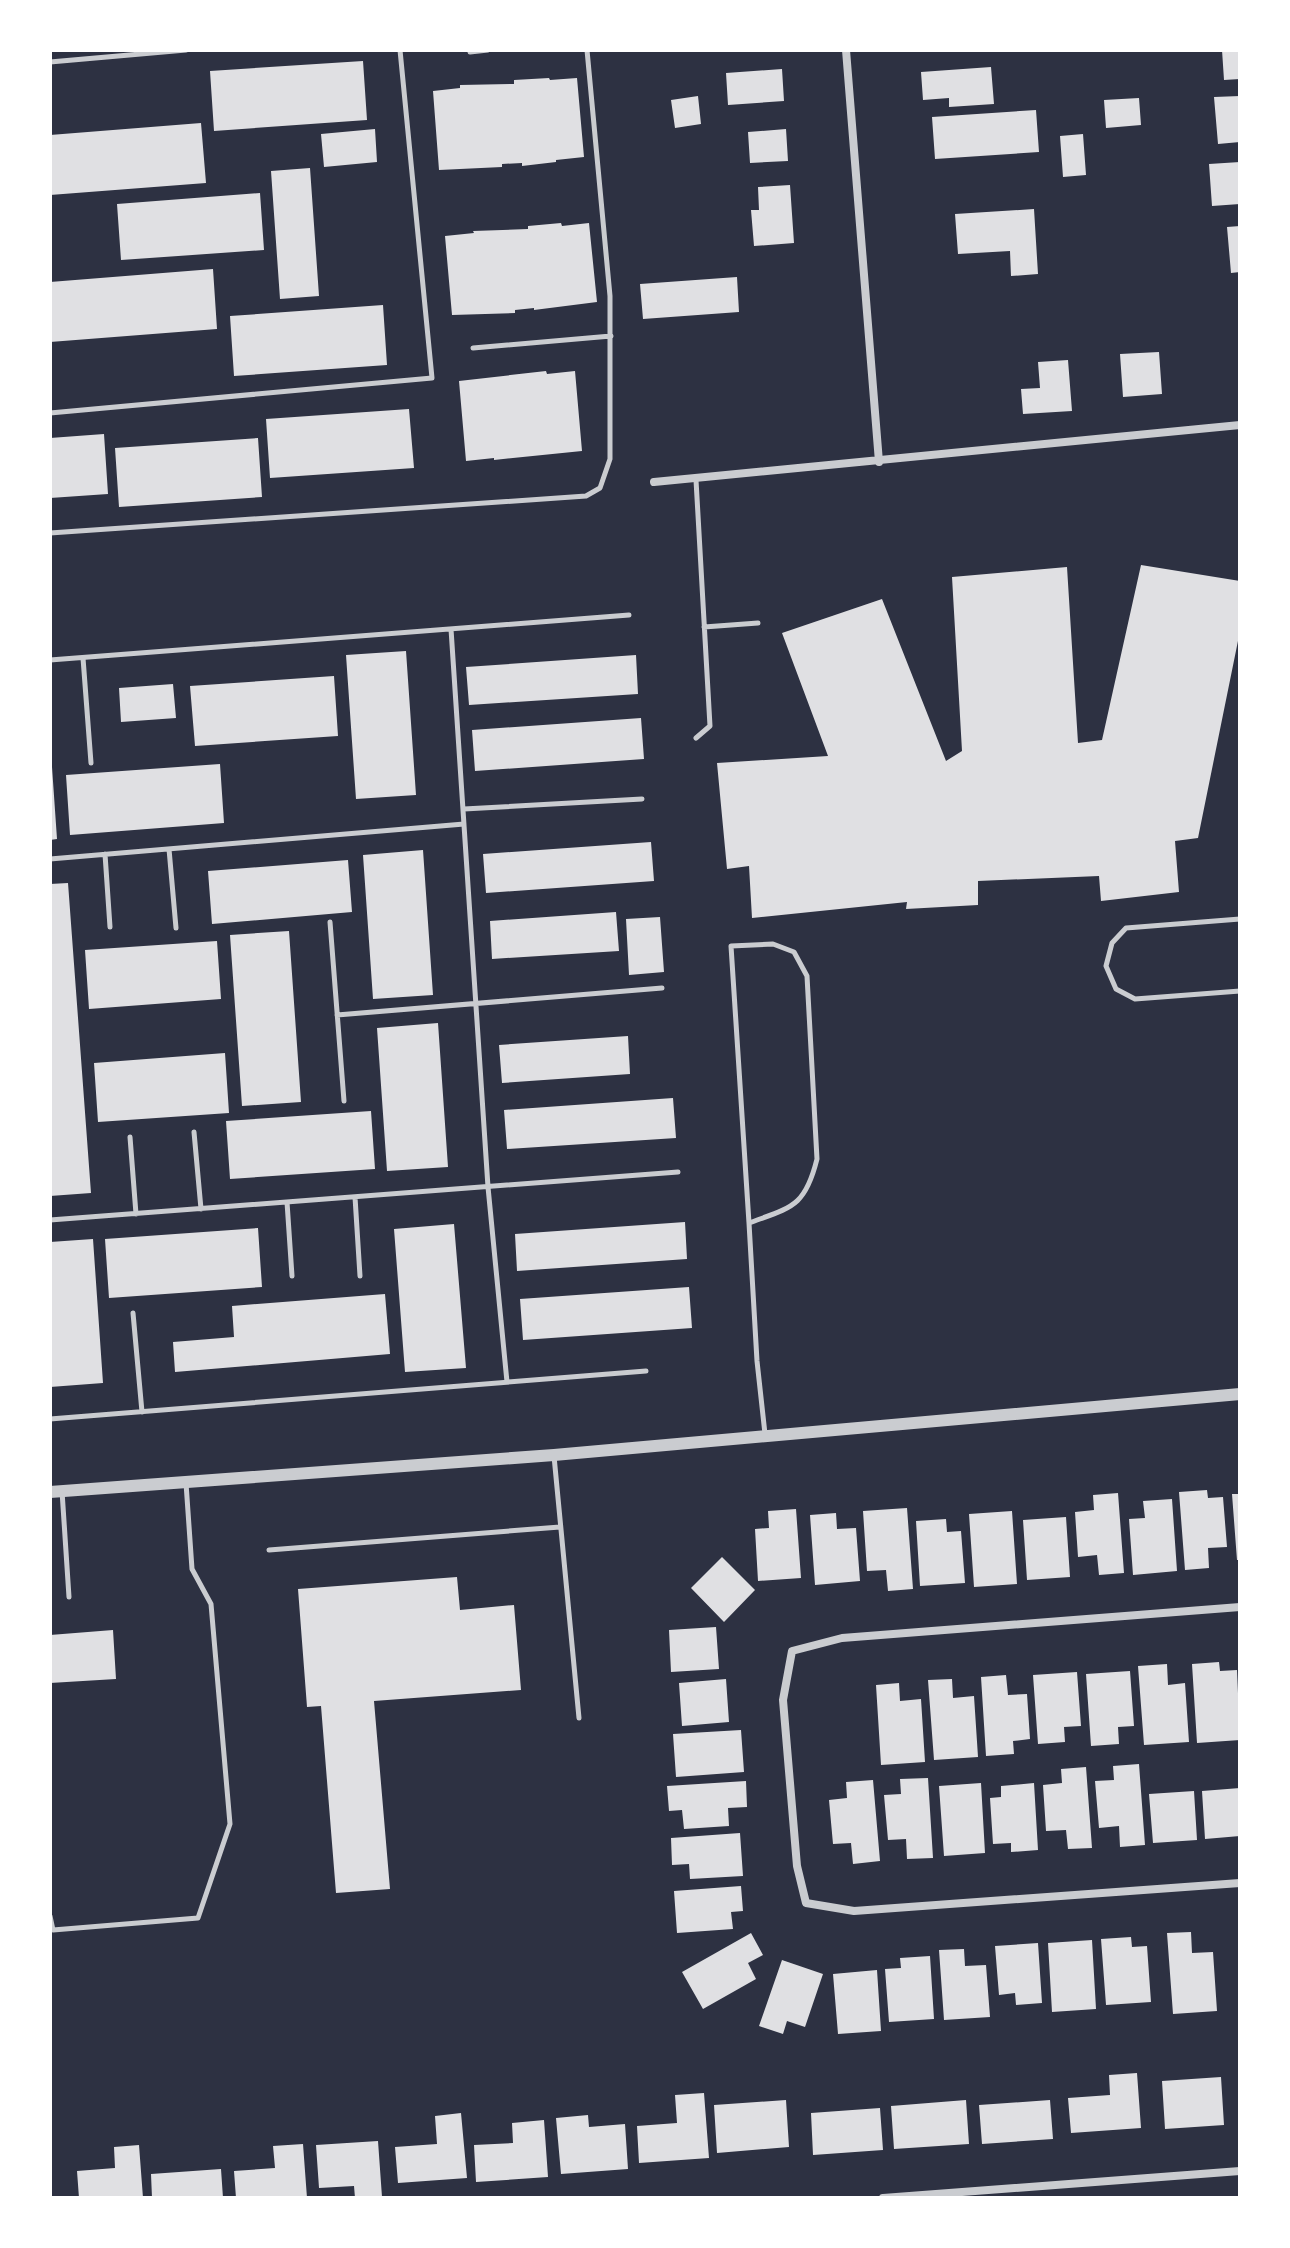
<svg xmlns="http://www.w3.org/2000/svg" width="1290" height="2248" font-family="'PT Sans',sans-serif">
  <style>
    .building { fill: #e0e0e3 }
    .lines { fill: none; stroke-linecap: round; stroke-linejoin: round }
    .service { stroke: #caccd0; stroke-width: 5 }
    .minor { stroke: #caccd0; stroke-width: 8 }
    .tertiary { stroke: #caccd0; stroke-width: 12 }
  </style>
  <rect width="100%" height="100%" fill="#2d3142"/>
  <!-- building -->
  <path class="building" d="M 1222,50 L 1240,50 L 1240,79 L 1224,80 Z
    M 363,61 L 367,120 L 214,131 L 210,71 Z
    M 991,67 L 994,104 L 949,107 L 949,98 L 923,100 L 921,72 Z
    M 782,69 L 784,101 L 728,105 L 726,73 Z
    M 549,78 L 550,80 L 577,78 L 584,157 L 556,160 L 556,162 L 522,166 L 522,163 L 502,164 L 502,167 L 439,170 L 433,91 L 460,88 L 460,85 L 514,84 L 514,80 Z
    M 698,96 L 701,124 L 675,128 L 671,100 Z
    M 1240,96 L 1240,142 L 1218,144 L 1214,97 Z
    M 1139,98 L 1141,125 L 1106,128 L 1104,100 Z
    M 1036,110 L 1039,152 L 935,159 L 932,117 Z
    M 201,123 L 206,183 L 50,195 L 50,135 Z
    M 375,129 L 377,162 L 324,167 L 321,134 Z
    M 786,129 L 788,161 L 750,163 L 748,132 Z
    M 1083,134 L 1086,175 L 1063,177 L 1060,136 Z
    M 1240,162 L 1240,204 L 1212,206 L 1209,164 Z
    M 310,168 L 319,296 L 280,299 L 271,171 Z
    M 790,185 L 794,243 L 754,246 L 751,210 L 759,210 L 758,187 Z
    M 260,193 L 264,250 L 121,260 L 117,204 Z
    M 1034,209 L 1038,274 L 1011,276 L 1010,251 L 958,254 L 955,214 Z
    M 561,223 L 562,226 L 589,223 L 597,302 L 534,310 L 534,308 L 515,310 L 515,313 L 452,315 L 445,236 L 474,233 L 473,231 L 528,229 L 528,226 Z
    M 1240,226 L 1240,272 L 1231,273 L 1227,227 Z
    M 213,269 L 217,329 L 50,342 L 50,282 Z
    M 737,277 L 739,312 L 643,319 L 640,284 Z
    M 383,305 L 387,365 L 234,376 L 230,316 Z
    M 1159,352 L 1162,394 L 1123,397 L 1120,354 Z
    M 1068,360 L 1072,411 L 1023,414 L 1021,389 L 1040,388 L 1038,362 Z
    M 546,371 L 547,374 L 575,371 L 582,451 L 494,460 L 494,458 L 466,461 L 459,381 Z
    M 409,409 L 414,468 L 270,478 L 266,419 Z
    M 104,434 L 108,494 L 50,498 L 50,438 Z
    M 258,438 L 262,497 L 119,507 L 115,448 Z
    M 1141,565 L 1240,581 L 1240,631 L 1198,838 L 1175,841 L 1179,892 L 1101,901 L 1099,876 L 978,881 L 978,905 L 906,909 L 907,902 L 752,918 L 749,866 L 727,869 L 717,763 L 828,756 L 782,633 L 882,599 L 946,761 L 962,751 L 952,577 L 1067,567 L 1078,743 L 1102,740 Z
    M 406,651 L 416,795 L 356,799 L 346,655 Z
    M 636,655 L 638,694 L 469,705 L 466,667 Z
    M 334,676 L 338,736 L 195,746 L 190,686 Z
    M 173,684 L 176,718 L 121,722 L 119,688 Z
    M 641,718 L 644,759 L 475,771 L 472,730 Z
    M 220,764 L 224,823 L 70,835 L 66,775 Z
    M 50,767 L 52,767 L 57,839 L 50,840 Z
    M 651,842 L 654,881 L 486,893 L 483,854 Z
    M 423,850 L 433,995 L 373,999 L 363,855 Z
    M 348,860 L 352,912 L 212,924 L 208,871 Z
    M 68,883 L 91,1193 L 50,1196 L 50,884 Z
    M 616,912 L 619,951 L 492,959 L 490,921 Z
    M 660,917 L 664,972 L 629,975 L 626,919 Z
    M 289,931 L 301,1102 L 242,1106 L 230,935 Z
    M 217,941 L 221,999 L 89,1009 L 85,950 Z
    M 438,1023 L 448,1167 L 387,1171 L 377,1028 Z
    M 628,1036 L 630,1074 L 502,1083 L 499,1045 Z
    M 225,1053 L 229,1113 L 98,1122 L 94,1063 Z
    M 673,1098 L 676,1138 L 507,1149 L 504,1110 Z
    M 371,1111 L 375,1169 L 230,1179 L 226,1121 Z
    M 685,1222 L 687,1259 L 517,1271 L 515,1234 Z
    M 454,1224 L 466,1368 L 405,1372 L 394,1229 Z
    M 258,1228 L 262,1287 L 109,1298 L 105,1239 Z
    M 93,1239 L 103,1383 L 50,1387 L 50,1242 Z
    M 689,1287 L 692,1328 L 523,1340 L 520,1299 Z
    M 385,1294 L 390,1354 L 175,1372 L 173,1342 L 234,1337 L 232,1306 Z
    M 1207,1490 L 1208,1498 L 1223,1497 L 1227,1547 L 1208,1548 L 1209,1568 L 1185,1570 L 1179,1492 Z
    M 1118,1493 L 1124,1573 L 1099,1575 L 1097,1555 L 1078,1557 L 1075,1512 L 1094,1510 L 1093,1495 Z
    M 1232,1494 L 1240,1494 L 1240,1560 L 1237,1560 Z
    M 1172,1499 L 1177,1571 L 1133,1575 L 1129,1519 L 1145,1518 L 1143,1501 Z
    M 907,1508 L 913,1589 L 888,1591 L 886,1570 L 867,1571 L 863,1511 Z
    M 796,1509 L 801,1578 L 758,1581 L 755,1529 L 769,1528 L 768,1511 Z
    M 1012,1511 L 1017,1584 L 974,1587 L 969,1514 Z
    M 836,1513 L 837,1529 L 856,1528 L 860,1581 L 815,1585 L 810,1515 Z
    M 1066,1517 L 1070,1577 L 1027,1580 L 1023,1520 Z
    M 946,1519 L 947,1532 L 961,1531 L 965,1583 L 920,1586 L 916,1521 Z
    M 722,1557 L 755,1590 L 724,1622 L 691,1588 Z
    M 457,1577 L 460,1610 L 514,1605 L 521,1690 L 374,1701 L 390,1889 L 336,1893 L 321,1706 L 307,1707 L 298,1589 Z
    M 716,1627 L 719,1669 L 671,1672 L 669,1630 Z
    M 113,1630 L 116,1679 L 50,1683 L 50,1635 Z
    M 1219,1662 L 1220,1671 L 1237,1670 L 1240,1740 L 1197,1743 L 1192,1664 Z
    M 1167,1664 L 1168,1685 L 1185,1683 L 1189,1742 L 1144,1745 L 1138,1666 Z
    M 1130,1671 L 1134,1726 L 1118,1727 L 1119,1744 L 1091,1746 L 1086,1674 Z
    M 1077,1672 L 1081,1726 L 1064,1727 L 1065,1742 L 1038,1744 L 1033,1675 Z
    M 1006,1675 L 1008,1695 L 1027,1694 L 1030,1739 L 1013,1741 L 1014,1754 L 986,1756 L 981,1677 Z
    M 726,1679 L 729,1722 L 682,1726 L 679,1683 Z
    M 952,1679 L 953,1698 L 974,1696 L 978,1757 L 934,1760 L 928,1680 Z
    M 899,1683 L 900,1701 L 921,1699 L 925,1762 L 881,1765 L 876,1685 Z
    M 741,1730 L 744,1772 L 676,1777 L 673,1734 Z
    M 1139,1764 L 1145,1845 L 1120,1847 L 1119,1826 L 1099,1828 L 1095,1781 L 1114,1780 L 1113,1766 Z
    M 1086,1767 L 1092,1848 L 1068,1849 L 1066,1830 L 1046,1831 L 1043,1785 L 1062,1783 L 1061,1769 Z
    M 928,1778 L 933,1858 L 907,1859 L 906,1839 L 888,1840 L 884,1795 L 901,1794 L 900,1779 Z
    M 873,1780 L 880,1861 L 853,1864 L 851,1843 L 833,1844 L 829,1800 L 847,1798 L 846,1782 Z
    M 746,1781 L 747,1807 L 728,1808 L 729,1826 L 684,1829 L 682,1810 L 669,1811 L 667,1786 Z
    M 981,1783 L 985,1853 L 944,1856 L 939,1786 Z
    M 1034,1783 L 1038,1850 L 1011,1852 L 1011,1843 L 993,1844 L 990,1798 L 1001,1797 L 1001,1786 Z
    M 1240,1788 L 1240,1836 L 1205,1839 L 1202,1791 Z
    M 1194,1791 L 1197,1840 L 1153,1843 L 1149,1794 Z
    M 740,1833 L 743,1876 L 690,1879 L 689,1864 L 672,1865 L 671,1838 Z
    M 741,1886 L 743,1911 L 731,1912 L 733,1929 L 677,1933 L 674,1891 Z
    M 1191,1932 L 1192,1953 L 1213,1952 L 1217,2011 L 1173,2014 L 1167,1933 Z
    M 751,1933 L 763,1955 L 748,1963 L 756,1979 L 703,2009 L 682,1972 Z
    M 1131,1937 L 1132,1947 L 1147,1946 L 1151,2002 L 1106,2005 L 1101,1939 Z
    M 1092,1940 L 1096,2009 L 1052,2012 L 1048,1943 Z
    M 1038,1943 L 1042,2003 L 1016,2005 L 1015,1993 L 999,1995 L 995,1946 Z
    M 964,1949 L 965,1966 L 986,1965 L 990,2017 L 944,2020 L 939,1950 Z
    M 930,1956 L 934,2019 L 889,2022 L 885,1969 L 901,1968 L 900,1958 Z
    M 782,1960 L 823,1974 L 805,2027 L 787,2021 L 783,2034 L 759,2026 Z
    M 877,1970 L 881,2031 L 838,2034 L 833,1974 Z
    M 1137,2073 L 1141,2128 L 1071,2133 L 1068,2098 L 1110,2095 L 1109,2075 Z
    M 1221,2077 L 1224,2125 L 1165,2129 L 1162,2081 Z
    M 704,2093 L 709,2158 L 639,2163 L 637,2126 L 677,2123 L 675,2095 Z
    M 786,2100 L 789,2147 L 717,2153 L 714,2105 Z
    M 966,2100 L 969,2144 L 894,2149 L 891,2106 Z
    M 1050,2100 L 1053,2139 L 982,2144 L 979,2105 Z
    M 880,2108 L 883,2150 L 813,2155 L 811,2113 Z
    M 461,2113 L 467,2178 L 398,2183 L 395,2147 L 437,2144 L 435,2116 Z
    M 588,2115 L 589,2127 L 625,2124 L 628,2169 L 561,2174 L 556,2118 Z
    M 544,2120 L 548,2177 L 476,2182 L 474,2145 L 513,2143 L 512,2123 Z
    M 378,2141 L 382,2197 L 355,2198 L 354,2186 L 319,2188 L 316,2145 Z
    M 303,2144 L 307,2198 L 236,2198 L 234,2171 L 275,2168 L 273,2146 Z
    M 139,2145 L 143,2198 L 79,2198 L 77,2171 L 115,2168 L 114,2147 Z
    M 221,2169 L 223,2198 L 152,2198 L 151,2174 Z"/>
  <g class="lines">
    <!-- service -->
    <path class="service" d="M 470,52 L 488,50
      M 50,62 L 186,50
      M 473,348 L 611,336
      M 50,413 L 432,378 L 400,50
      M 50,533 L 586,496 L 600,488 L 610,459 L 610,296 L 587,50
      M 704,627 L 758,623
      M 451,629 L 488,1187 L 507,1382
      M 83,658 L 91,763
      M 50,660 L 629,615
      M 696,738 L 710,726 L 696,480
      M 464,809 L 642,799
      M 169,849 L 176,928
      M 105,854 L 110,927
      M 50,859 L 464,824
      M 1240,919 L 1126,928 L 1112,943 L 1106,966 L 1116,989 L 1135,999 L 1240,991
      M 330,922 L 344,1101
      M 773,944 L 794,952 L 807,976 L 817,1159 C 805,1207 792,1207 749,1223 L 731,946 Z
      M 337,1015 L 662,988
      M 194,1132 L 201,1209
      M 130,1137 L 136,1214
      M 355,1197 L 360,1276
      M 287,1202 L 292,1276
      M 50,1220 L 678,1172
      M 749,1223 L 757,1361 L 765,1434
      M 133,1313 L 142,1412
      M 50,1419 L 646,1371
      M 554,1456 L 579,1718
      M 62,1491 L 69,1597
      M 269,1550 L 560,1527
      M 50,1916 L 53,1930 L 198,1918 L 230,1824 L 211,1604 L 192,1569 L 186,1483"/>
    <!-- minor -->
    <path class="minor" d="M 846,50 L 879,462
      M 654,482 L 1240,425
      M 1240,1607 L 842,1638 L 792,1651 L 783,1700 L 797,1866 L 806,1903 L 854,1911 L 1240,1883
      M 883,2198 L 1240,2171"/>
    <!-- tertiary -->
    <path class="tertiary" d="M 50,1492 L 554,1455 L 1240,1394"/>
  </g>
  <!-- border -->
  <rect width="1290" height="2248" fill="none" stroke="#ffffff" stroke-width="104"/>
</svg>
